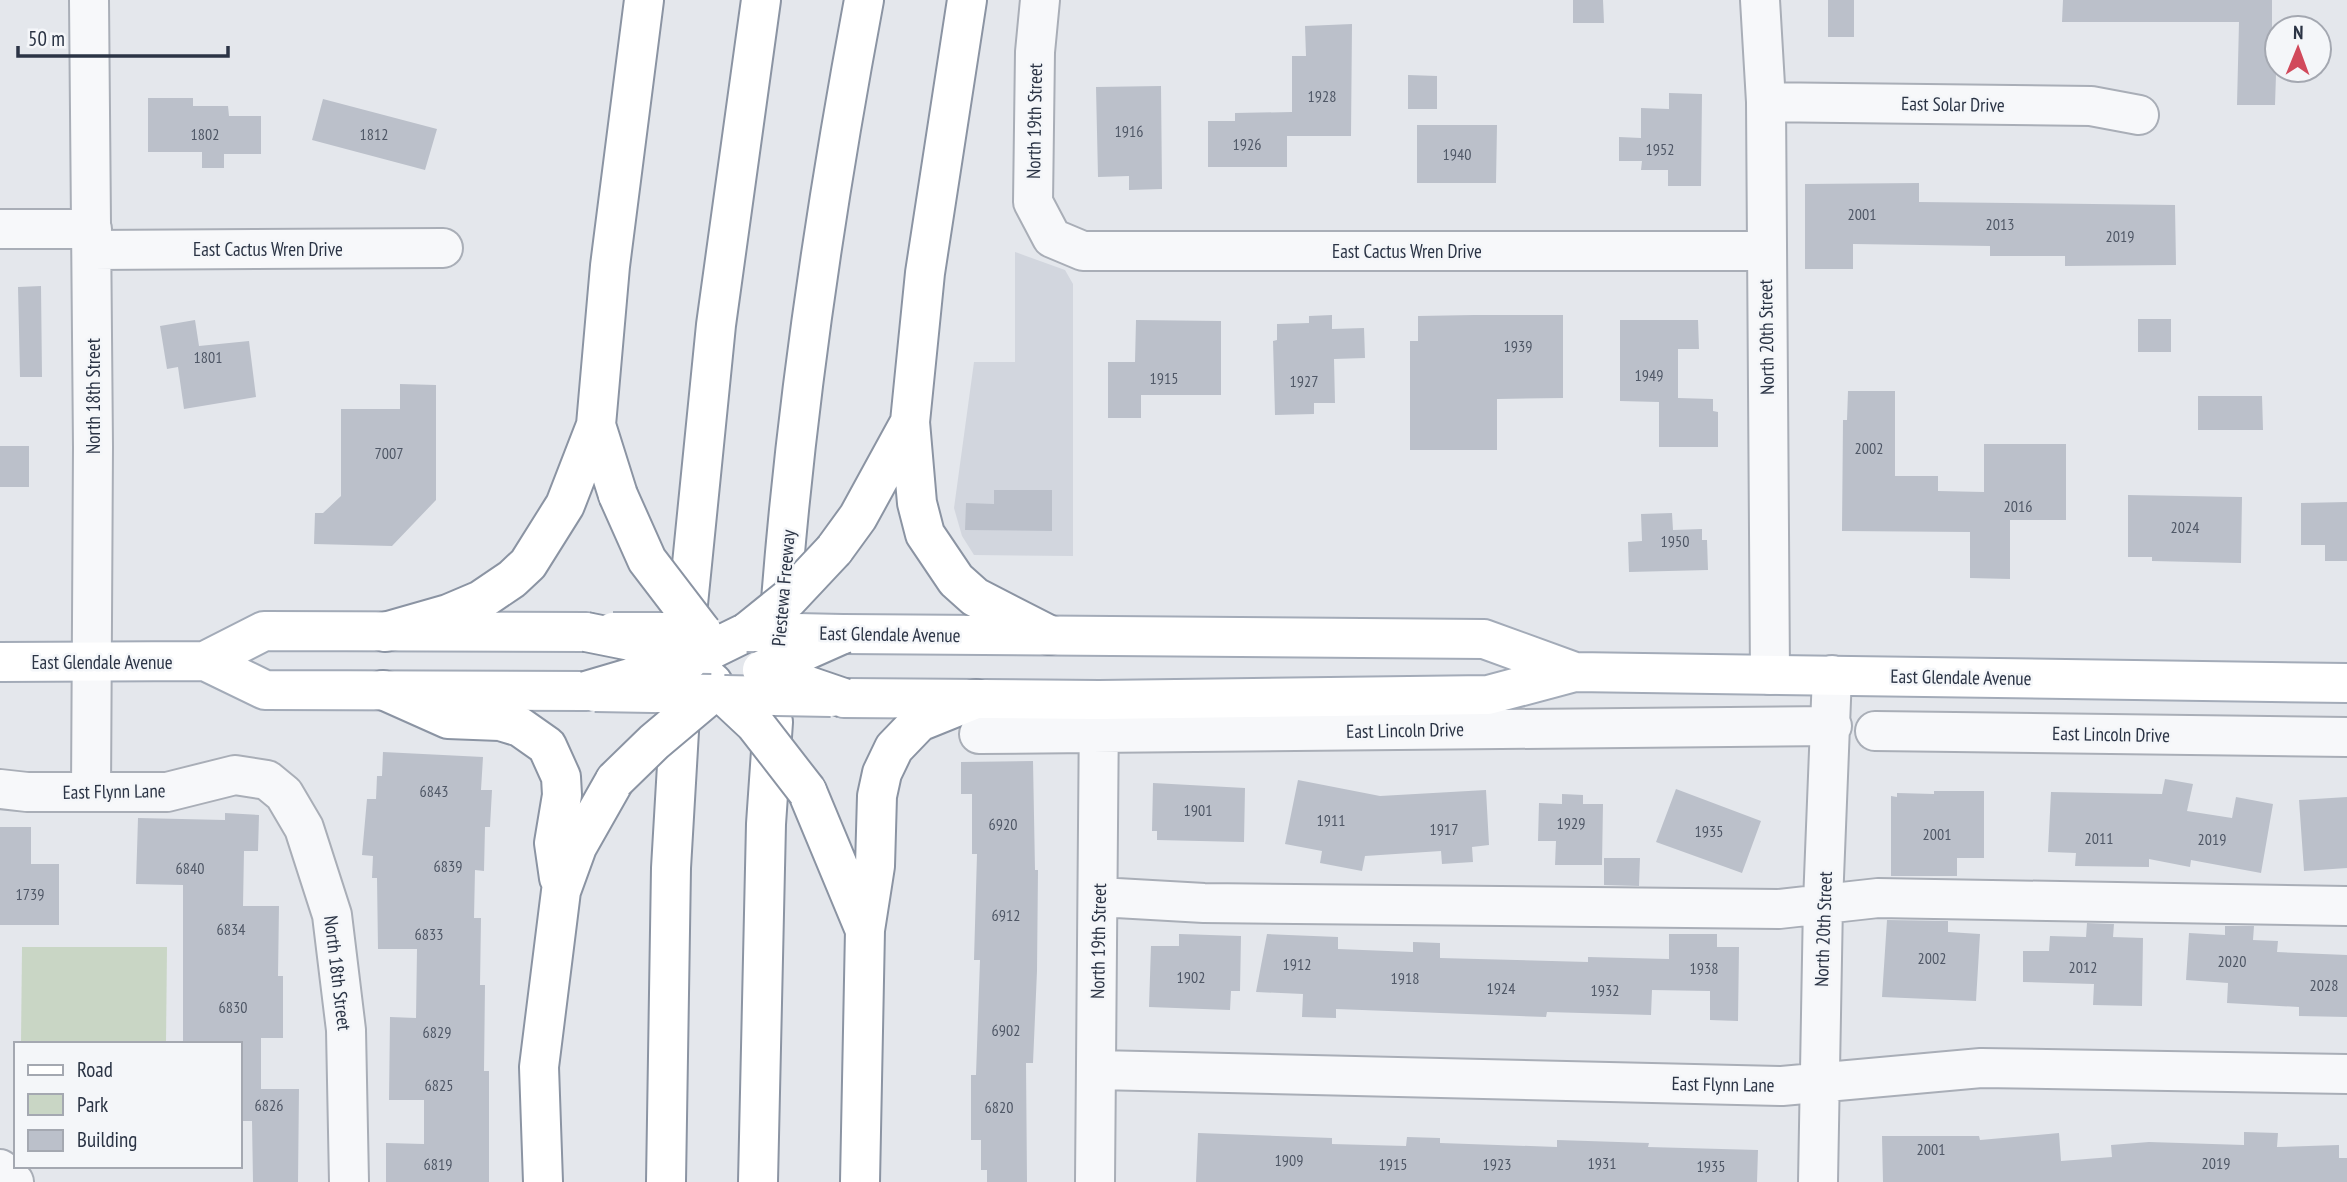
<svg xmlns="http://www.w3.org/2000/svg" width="2347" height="1182" font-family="'PT Sans Narrow',sans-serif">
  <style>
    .built { fill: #d2d6de }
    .green { fill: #c9d6c5 }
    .building { fill: #bbc0ca }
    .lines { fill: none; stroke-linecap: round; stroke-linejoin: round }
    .minor-casing { stroke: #a9aeb7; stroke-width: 42 }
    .major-casing { stroke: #a3abb8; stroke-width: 42 }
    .highway-casing { stroke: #8b94a3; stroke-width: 42 }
    .minor { stroke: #f7f8fa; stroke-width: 38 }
    .major { stroke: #fff; stroke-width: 38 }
    .highway { stroke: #fff; stroke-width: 38 }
    .major-bridge-casing { stroke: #a3abb8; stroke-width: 42; stroke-linecap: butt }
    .highway-bridge-casing { stroke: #8b94a3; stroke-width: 42; stroke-linecap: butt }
    .major-bridge { stroke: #fff; stroke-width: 38 }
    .highway-bridge { stroke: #fff; stroke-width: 38 }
    .labels { text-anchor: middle; stroke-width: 5; stroke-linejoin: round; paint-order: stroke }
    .number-label { font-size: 16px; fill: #4f5766 }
    .street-label { font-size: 19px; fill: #2b3445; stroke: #f4f6f9 }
  </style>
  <rect width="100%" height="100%" fill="#e4e7ec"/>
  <!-- built -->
  <path class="built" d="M 1015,252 L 1065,270 L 1073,284 L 1073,556 L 974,555 L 962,536 L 954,508 L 974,362 L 1015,362 Z"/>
  <!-- green -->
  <path class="green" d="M 22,947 L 167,947 L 166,1044 L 21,1044 Z"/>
  <!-- building -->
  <path class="building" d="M 1573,0 L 1603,0 L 1604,23 L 1573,23 Z
    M 1828,0 L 1854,0 L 1854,37 L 1828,37 Z
    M 2063,0 L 2272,0 L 2272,44 L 2277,44 L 2275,105 L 2237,105 L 2239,22 L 2062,22 Z
    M 1352,24 L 1351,136 L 1287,136 L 1287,167 L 1208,167 L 1208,121 L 1235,121 L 1235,113 L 1292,112 L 1292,56 L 1306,56 L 1305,26 Z
    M 1408,75 L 1437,76 L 1437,109 L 1408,109 Z
    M 1161,86 L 1162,189 L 1129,190 L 1129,176 L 1098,177 L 1096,87 Z
    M 1669,93 L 1702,94 L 1701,186 L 1668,186 L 1668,170 L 1641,170 L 1642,161 L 1619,161 L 1619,137 L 1641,138 L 1641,108 L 1669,109 Z
    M 148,98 L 193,98 L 193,106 L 228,106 L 229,116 L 261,116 L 261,154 L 224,154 L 224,168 L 202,168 L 202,152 L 148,152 Z
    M 323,99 L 437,129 L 425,170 L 312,140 Z
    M 1417,125 L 1497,125 L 1496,183 L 1417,183 Z
    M 1919,183 L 1919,202 L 2175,205 L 2176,265 L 2065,266 L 2065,256 L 1990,256 L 1990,246 L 1853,244 L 1853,269 L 1805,269 L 1805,184 Z
    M 41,286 L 42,377 L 20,377 L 18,287 Z
    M 1332,315 L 1332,329 L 1364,328 L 1365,358 L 1334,359 L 1335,403 L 1314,403 L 1314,414 L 1275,415 L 1273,341 L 1277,340 L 1277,324 L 1309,323 L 1309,316 Z
    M 1474,315 L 1563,315 L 1563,398 L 1497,399 L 1497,450 L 1410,450 L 1410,341 L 1418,341 L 1418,316 Z
    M 2138,319 L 2171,319 L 2171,352 L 2138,352 Z
    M 195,320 L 199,346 L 249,341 L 256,397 L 184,409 L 178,367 L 167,369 L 160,326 Z
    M 1136,320 L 1221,321 L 1221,395 L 1141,395 L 1141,418 L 1108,418 L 1108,362 L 1135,362 Z
    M 1620,320 L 1698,320 L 1699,349 L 1678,349 L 1678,398 L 1713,399 L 1713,411 L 1718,412 L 1718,447 L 1659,447 L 1659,402 L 1620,401 Z
    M 400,384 L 436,385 L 436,500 L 392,546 L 314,544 L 315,513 L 323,513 L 341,496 L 341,409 L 400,409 Z
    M 1848,391 L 1895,391 L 1895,476 L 1938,476 L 1938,491 L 1984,492 L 1984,444 L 2066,444 L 2066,520 L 2010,520 L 2010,579 L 1970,578 L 1970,532 L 1842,531 L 1843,420 L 1847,420 Z
    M 2198,396 L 2262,396 L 2263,430 L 2198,430 Z
    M 0,446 L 29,446 L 29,487 L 0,487 Z
    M 994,490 L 1052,490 L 1052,531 L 965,530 L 966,503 L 994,504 Z
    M 2128,495 L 2242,497 L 2241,563 L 2152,561 L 2152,557 L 2128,557 Z
    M 2347,502 L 2347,561 L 2325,561 L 2325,545 L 2301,545 L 2301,503 Z
    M 1672,513 L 1673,530 L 1702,529 L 1702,540 L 1707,540 L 1708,570 L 1629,572 L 1628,542 L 1642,541 L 1641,514 Z
    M 383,752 L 483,757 L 481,790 L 492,790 L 490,827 L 485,827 L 484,871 L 475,870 L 474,918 L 481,918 L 480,985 L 485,985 L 484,1071 L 489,1071 L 489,1182 L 386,1182 L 386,1143 L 424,1144 L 424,1100 L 389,1100 L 390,1017 L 416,1018 L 417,949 L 378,949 L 377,878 L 372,878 L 373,856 L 362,855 L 367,799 L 376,799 L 377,776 L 382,776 Z
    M 1033,761 L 1035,870 L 1038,870 L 1037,971 L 1033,1063 L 1026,1063 L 1027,1182 L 987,1182 L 987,1170 L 981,1170 L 981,1140 L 971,1140 L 971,1075 L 976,1075 L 980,960 L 974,960 L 977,854 L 972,854 L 972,794 L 961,794 L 961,762 Z
    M 2165,779 L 2193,784 L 2187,811 L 2232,818 L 2236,797 L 2273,804 L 2261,873 L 2191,860 L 2190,867 L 2149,859 L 2149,867 L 2075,866 L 2076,853 L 2048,852 L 2051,792 L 2162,794 Z
    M 1298,780 L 1380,796 L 1486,790 L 1489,845 L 1472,847 L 1473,862 L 1442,864 L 1441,851 L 1365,856 L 1362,871 L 1320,863 L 1322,851 L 1285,844 Z
    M 1153,783 L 1245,788 L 1244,842 L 1157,840 L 1157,831 L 1152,831 Z
    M 1676,789 L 1761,821 L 1742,873 L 1656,842 Z
    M 1934,791 L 1984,791 L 1984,858 L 1957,858 L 1957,876 L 1891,876 L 1891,796 L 1897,797 L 1897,793 L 1934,794 Z
    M 1562,794 L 1583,795 L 1583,804 L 1603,804 L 1602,865 L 1555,865 L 1556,841 L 1538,841 L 1539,803 L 1562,804 Z
    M 2347,797 L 2347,868 L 2304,871 L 2299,800 Z
    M 225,813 L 259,815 L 258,851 L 244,851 L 243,906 L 279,906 L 278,976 L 283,976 L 283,1038 L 261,1038 L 261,1089 L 299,1089 L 298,1182 L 253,1182 L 252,1121 L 240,1121 L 240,1044 L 183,1044 L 183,885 L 136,884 L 138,818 L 225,820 Z
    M 0,827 L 31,827 L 31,864 L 59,864 L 59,925 L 0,925 Z
    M 1604,858 L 1640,858 L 1639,886 L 1604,885 Z
    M 1887,920 L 1948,921 L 1948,932 L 1980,934 L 1976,1001 L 1882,997 Z
    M 2087,923 L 2114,924 L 2113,937 L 2143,938 L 2142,1006 L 2093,1005 L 2094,984 L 2023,982 L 2023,951 L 2049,951 L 2050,936 L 2086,937 Z
    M 2225,926 L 2254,926 L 2253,940 L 2278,941 L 2277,952 L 2347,955 L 2347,1017 L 2299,1016 L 2299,1007 L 2227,1003 L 2228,983 L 2186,980 L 2189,933 L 2225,935 Z
    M 1179,934 L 1241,936 L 1240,991 L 1231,991 L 1230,1010 L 1149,1007 L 1151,946 L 1179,946 Z
    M 1267,934 L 1338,937 L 1338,949 L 1413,952 L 1413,942 L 1440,943 L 1440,958 L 1588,962 L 1588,957 L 1669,959 L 1669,934 L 1717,934 L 1717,947 L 1739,947 L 1738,1021 L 1710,1020 L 1710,991 L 1652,990 L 1651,1015 L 1547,1012 L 1546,1017 L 1336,1009 L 1336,1018 L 1302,1017 L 1303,994 L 1256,992 Z
    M 2244,1132 L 2278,1133 L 2277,1147 L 2339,1145 L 2339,1158 L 2347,1158 L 2347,1182 L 1883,1182 L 1882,1136 L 1979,1136 L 1980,1140 L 2059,1133 L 2061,1161 L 2112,1157 L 2111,1145 L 2149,1142 L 2244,1145 Z
    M 1198,1133 L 1332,1138 L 1332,1144 L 1406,1146 L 1407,1137 L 1440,1138 L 1440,1143 L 1557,1147 L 1557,1140 L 1649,1143 L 1648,1147 L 1758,1150 L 1757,1182 L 1196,1182 Z"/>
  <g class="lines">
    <!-- minor casing -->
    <g class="minor-casing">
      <path id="minor" d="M 89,0 L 93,447 L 91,792
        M 1040,0 L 1035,52 L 1033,202 L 1052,238 L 1083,251 L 1765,251
        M 1760,0 L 1766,102 L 1770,675
        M 1766,102 L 2091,106 L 2139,115
        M 0,229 L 92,229
        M 92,250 L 443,248
        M 1875,731 L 2347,737
        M 979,734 L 1832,726
        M 0,789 L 27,792 L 167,792 L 235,775 L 267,780 L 284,794 L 304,828 L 332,915 L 346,1030 L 349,1182
        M 1099,897 L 1204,903 L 1779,909 L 1878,898 L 2347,906
        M 1097,1070 L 1782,1086 L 1981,1068 L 2347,1074
        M 0,1169 L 14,1182
        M 1095,1182 L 1099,708
        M 1818,1182 L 1823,903 L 1832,675"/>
    </g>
    <!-- major casing -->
    <g class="major-casing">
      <path id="major" d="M 843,634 L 1484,639 L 1575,672
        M 205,661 L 265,690 L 586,691
        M 0,662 L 205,661 L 264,631 L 586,632
        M 844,698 L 1099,700 L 1488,695 L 1575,672 L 2347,683"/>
    </g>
    <!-- highway casing -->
    <g class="highway-casing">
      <path id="highway" d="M 967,0 L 925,273 L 910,422 L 917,503 L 925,534 L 956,580 L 975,597 L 1049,635
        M 596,425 L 618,495
        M 834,550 L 858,517 L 910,422
        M 779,627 C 794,416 825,208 864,0
        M 385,632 L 448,614 L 481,600 L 512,579 L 528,564 L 565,505 L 596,425 L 610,266 L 644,0
        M 685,634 L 716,325 L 761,0
        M 713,683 L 688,661 L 747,632
        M 383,690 L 448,719 L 500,721 L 520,727 L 547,746 L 561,777 L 562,795 L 554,843 L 559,878
        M 807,791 L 864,928
        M 543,1182 L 539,1067 L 561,891 L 577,847 L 615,780
        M 666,1182 L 671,868 L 681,697
        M 758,1182 L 766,824 L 773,722
        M 860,1182 L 865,930 L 875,866 L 877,796 L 882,773 L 894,748 L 919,722 L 976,699"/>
    </g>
    <!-- minor -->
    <use href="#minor" class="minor"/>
    <!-- major -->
    <use href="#major" class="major"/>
    <!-- highway -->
    <use href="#highway" class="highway"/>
    <!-- major-bridge casing -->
    <g class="major-bridge-casing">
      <path id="major-bridge" d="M 613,632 L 702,632
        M 747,632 L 843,634
        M 595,692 L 711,694
        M 724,695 L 831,697"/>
    </g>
    <!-- highway-bridge casing -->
    <g class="highway-bridge-casing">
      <path id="highway-bridge" d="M 618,495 L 647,560 L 702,632
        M 586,632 L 641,643 L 688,661
        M 747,632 L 788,599 L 834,550
        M 762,670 L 843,634
        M 762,670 L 844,698
        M 586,691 L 688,661
        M 724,695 L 755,724 L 807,791
        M 615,780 L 654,742 L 711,694"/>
    </g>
    <!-- major-bridge -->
    <use href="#major-bridge" class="major-bridge"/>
    <!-- highway-bridge -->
    <use href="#highway-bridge" class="highway-bridge"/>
  </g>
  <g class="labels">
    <!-- number labels -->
    <g class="number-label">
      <text x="1322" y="102">1928</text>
      <text x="1129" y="137">1916</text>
      <text x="205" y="140">1802</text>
      <text x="374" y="140">1812</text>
      <text x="1247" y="150">1926</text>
      <text x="1660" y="155">1952</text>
      <text x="1457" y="160">1940</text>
      <text x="1862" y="220">2001</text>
      <text x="2000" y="230">2013</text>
      <text x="2120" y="242">2019</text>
      <text x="1518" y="352">1939</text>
      <text x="208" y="363">1801</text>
      <text x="1649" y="381">1949</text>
      <text x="1164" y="384">1915</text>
      <text x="1304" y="387">1927</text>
      <text x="1869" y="454">2002</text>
      <text x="389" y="459">7007</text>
      <text x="2018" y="512">2016</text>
      <text x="2185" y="533">2024</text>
      <text x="1675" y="547">1950</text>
      <text x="434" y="797">6843</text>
      <text x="1198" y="816">1901</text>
      <text x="1331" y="826">1911</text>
      <text x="1571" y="829">1929</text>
      <text x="1003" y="830">6920</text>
      <text x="1444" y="835">1917</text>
      <text x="1709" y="837">1935</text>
      <text x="1937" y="840">2001</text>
      <text x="2099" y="844">2011</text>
      <text x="2212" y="845">2019</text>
      <text x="448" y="872">6839</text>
      <text x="190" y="874">6840</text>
      <text x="30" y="900">1739</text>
      <text x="1006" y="921">6912</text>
      <text x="231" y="935">6834</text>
      <text x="429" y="940">6833</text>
      <text x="1932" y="964">2002</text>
      <text x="2232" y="967">2020</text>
      <text x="1297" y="970">1912</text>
      <text x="2083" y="973">2012</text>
      <text x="1704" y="974">1938</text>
      <text x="1191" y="983">1902</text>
      <text x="1405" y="984">1918</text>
      <text x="2324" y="991">2028</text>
      <text x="1501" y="994">1924</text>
      <text x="1605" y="996">1932</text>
      <text x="233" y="1013">6830</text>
      <text x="1006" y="1036">6902</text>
      <text x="437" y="1038">6829</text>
      <text x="439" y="1091">6825</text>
      <text x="269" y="1111">6826</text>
      <text x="999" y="1113">6820</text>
      <text x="1931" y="1155">2001</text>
      <text x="1289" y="1166">1909</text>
      <text x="1602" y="1169">1931</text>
      <text x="2216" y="1169">2019</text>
      <text x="438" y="1170">6819</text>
      <text x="1393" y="1170">1915</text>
      <text x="1497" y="1170">1923</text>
      <text x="1711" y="1172">1935</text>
    </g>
    <!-- street labels -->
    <g class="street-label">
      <text transform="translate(1953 104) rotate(1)" y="7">East Solar Drive</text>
      <text transform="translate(1034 121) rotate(-89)" y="7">North 19th Street</text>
      <text x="268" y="256">East Cactus Wren Drive</text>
      <text x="1407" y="258">East Cactus Wren Drive</text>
      <text transform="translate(1766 337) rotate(-91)" y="7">North 20th Street</text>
      <text transform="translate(93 396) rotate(-90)" y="7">North 18th Street</text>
      <text transform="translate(783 588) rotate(-85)" y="7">Piestewa Freeway</text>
      <text transform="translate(890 634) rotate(1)" y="7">East Glendale Avenue</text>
      <text x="102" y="669">East Glendale Avenue</text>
      <text transform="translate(1961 677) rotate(1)" y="7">East Glendale Avenue</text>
      <text transform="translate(1405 730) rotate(-1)" y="7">East Lincoln Drive</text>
      <text transform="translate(2111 734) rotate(1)" y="7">East Lincoln Drive</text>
      <text transform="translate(114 791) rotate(-1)" y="7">East Flynn Lane</text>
      <text transform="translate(1823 929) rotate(-88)" y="7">North 20th Street</text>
      <text transform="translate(1098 941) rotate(-89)" y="7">North 19th Street</text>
      <text transform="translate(338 973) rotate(83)" y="7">North 18th Street</text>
      <text transform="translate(1723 1084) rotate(1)" y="7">East Flynn Lane</text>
    </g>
  </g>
  <!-- legend -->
  <rect x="14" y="1042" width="228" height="126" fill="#f4f6f9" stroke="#a4a8b1" stroke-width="2"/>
  <rect x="28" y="1065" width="35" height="10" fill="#ffffff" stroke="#a4a8b1" stroke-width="2"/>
  <text x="77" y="1077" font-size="21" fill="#2b3445">Road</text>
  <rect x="28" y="1094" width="35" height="21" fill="#c9d6c5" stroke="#a4a8b1" stroke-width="2"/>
  <text x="77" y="1112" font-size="21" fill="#2b3445">Park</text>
  <rect x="28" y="1130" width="35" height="21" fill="#bbc0ca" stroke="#a4a8b1" stroke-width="2"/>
  <text x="77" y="1147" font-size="21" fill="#2b3445">Building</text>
  <!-- north arrow -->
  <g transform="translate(2298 49) rotate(1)"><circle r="33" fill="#f4f6f9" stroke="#a4a8b1" stroke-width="2"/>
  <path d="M0-5L12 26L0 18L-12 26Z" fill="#d1495b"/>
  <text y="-10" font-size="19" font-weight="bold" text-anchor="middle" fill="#2b3445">N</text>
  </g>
  <!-- scale -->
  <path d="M18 46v10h210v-10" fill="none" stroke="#2b3445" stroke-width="3.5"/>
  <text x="28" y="46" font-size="21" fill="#2b3445" stroke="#f4f6f9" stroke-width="5" paint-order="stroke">50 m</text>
</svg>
